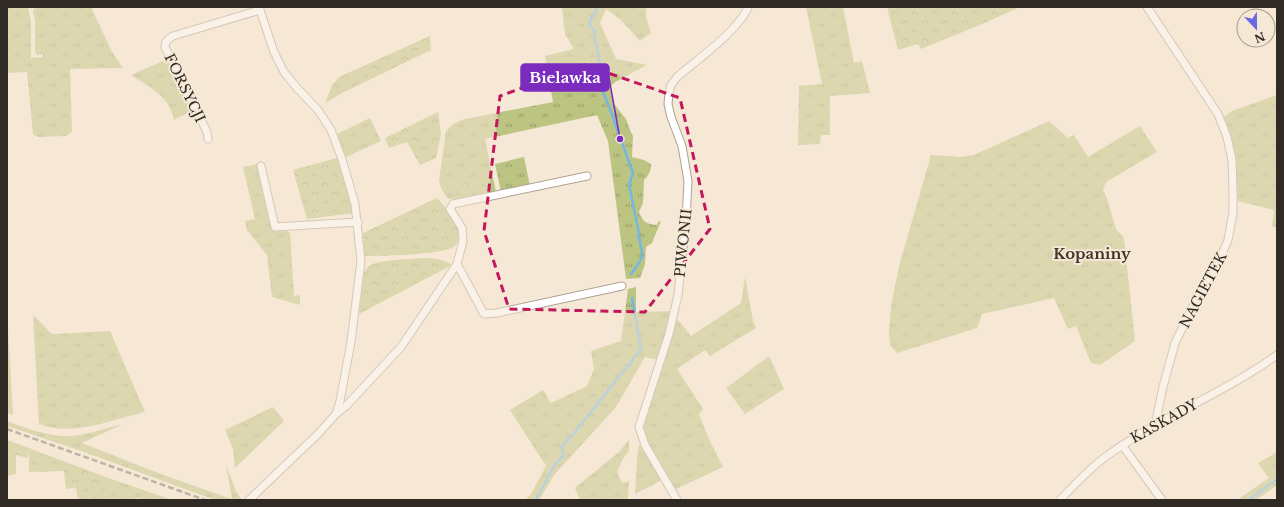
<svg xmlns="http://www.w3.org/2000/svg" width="1284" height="507" font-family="'Libre Baskerville',serif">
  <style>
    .grass { fill: url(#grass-tufts) }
    .forest { fill: url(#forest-crowns) }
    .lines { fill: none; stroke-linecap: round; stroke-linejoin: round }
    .stream { stroke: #73b7e2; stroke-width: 2.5 }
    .street-casing { stroke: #afa291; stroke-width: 9 }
    .street { stroke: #fff; stroke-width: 7 }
    .rail { stroke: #7d7569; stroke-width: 2.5; stroke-dasharray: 6 3; stroke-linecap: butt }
    .marked { fill: none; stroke: #c2185b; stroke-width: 3; stroke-dasharray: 8 5; stroke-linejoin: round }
    .labels { text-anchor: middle; stroke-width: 4; stroke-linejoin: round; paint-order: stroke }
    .street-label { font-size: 14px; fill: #2f2a23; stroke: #f6e8d6 }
    .neighbourhood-label { font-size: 15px; font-weight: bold; fill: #413628; stroke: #f6e8d6 }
    .leader { fill: none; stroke: #7b2cbf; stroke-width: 1.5 }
    .callout-dot { fill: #7b2cbf; stroke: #f6e8d6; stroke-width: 1.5 }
    .callout { fill: #7b2cbf; stroke: #7b2cbf; stroke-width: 1.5 }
    .callout-label { font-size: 15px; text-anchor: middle; font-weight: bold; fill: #fff }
  </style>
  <defs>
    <pattern id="grass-tufts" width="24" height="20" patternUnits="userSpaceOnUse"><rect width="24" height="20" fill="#bcc482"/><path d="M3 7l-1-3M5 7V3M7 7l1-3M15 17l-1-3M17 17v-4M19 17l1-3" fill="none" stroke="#999f6a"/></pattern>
    <pattern id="forest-crowns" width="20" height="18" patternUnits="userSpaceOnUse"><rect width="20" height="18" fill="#bcc482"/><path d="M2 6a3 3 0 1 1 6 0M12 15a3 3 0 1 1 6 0" fill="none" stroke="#999f6a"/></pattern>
  </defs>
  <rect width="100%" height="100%" fill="#f6e8d6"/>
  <!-- grass -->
  <path class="grass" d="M 7,7 L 28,7 L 31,22 L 31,58 L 43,57 L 43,54 L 37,55 L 35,52 L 35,21 L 33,12 L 34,9 L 40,7 L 91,7 L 112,52 L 123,68 L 70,69 L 72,132 L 66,136 L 38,137 L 33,134 L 27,72 L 7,73 Z
    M 562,7 L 646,7 L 646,17 L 651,33 L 640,41 L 620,19 L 606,9 L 600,23 L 616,59 L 647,65 L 615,82 L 610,87 L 614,104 L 626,119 L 630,130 L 633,136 L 632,157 L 644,160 L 651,164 C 651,171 649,175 644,180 L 643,203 L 639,212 C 643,222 646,224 657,225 L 658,222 L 661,221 L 652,243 L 646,247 L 645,264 L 640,278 L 626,279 L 608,141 L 597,115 L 485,139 L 496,192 L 473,198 L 457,184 L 457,199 L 448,199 L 441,188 L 439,180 L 446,131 L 453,124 L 465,119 L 553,102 L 545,56 L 574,49 L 565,34 Z
    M 806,7 L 843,7 L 854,63 L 862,61 L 870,93 L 830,96 L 830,135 L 821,135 L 820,144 L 798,145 L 799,86 L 822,84 Z
    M 168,59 L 193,110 L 174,120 C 170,96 149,87 131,75 Z
    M 1277,95 L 1277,228 L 1272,226 L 1274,210 L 1238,201 L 1235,152 L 1224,117 L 1232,111 Z
    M 370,118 L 381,141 L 346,157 L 337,134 Z
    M 1049,121 L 1068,138 L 1074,135 L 1088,157 L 1140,126 L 1157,152 L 1106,182 L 1103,190 L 1106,196 L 1116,229 L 1124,238 L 1135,341 L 1100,365 L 1091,363 L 1076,326 L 1068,329 L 1054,298 L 982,314 L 977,328 L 897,353 L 890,345 L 889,332 L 891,307 L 899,266 L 931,155 L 960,157 L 974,155 Z
    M 524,157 L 530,186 L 501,192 L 495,164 Z
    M 258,163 L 272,229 L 274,230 L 285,230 L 290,233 L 294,296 L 300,295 L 300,305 L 272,297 L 267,255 L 247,230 L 245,221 L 255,219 L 243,167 L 254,165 Z
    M 745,277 L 753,321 L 756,328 L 710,356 L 705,350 L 677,369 L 703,409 L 699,414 L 708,437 L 723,467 L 676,489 C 663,468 642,444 644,418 L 676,320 L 679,321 L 691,336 L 741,303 Z
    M 636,287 L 636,312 L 672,311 L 658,360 L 645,357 L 616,407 L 555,474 L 539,500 L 525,500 L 531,494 L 546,466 L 510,410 L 543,390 L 551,403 L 587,386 L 594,369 L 591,351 L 621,341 L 628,289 Z
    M 7,311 L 13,415 L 7,413 Z
    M 33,315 L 52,334 L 110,331 L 145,412 C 110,420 74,437 39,424 Z
    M 769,356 L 784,389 L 745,414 L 726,388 Z
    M 273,407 L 284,421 L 235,468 L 233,449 L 225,430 Z
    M 7,421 C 24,428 43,434 61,436 C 77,438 107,428 123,424 L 82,443 L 163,475 L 232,499 L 226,465 L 236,491 L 242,500 L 215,500 L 84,452 L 7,426 Z
    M 7,440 L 29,448 L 28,458 L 16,455 L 16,474 L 7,476 Z
    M 629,440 L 629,451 L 623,459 L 617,472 L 622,483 L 629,481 L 628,500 L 580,500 L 575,488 L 619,452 Z
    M 639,444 L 662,480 L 635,494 L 637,460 Z
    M 1277,452 L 1277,485 L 1256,500 L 1237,500 L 1269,478 L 1258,463 Z
    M 103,476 L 172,500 L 145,500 L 137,498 L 137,500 L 107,500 Z"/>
  <!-- forest -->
  <path class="forest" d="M 887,7 L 1020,7 L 975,27 L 921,49 L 918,44 L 898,50 Z
    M 430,36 L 431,50 L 342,93 L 325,103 L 332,86 L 339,77 Z
    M 438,112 L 441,134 L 436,158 L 420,165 L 407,142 L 389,148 L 385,138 Z
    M 337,158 L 345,178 L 354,213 L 307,219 L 293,170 Z
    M 468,183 L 473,198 L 457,199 L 457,184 Z
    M 437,198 C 447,208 470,235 453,247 C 442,255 380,256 364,256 L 363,233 Z
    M 427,258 C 437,259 444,259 452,265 L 359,314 L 364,272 C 365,271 366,269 368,267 C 377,259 414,259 427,258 Z
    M 29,448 L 103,476 L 107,500 L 78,500 L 76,488 L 66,489 L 64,471 L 29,472 Z"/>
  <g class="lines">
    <!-- stream -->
    <path class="stream" d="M 597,7 L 596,12 L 593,14 L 589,25 L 595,31 L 595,40 L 599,57 L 601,87 L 610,109 L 633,173 L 629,185 L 639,233 L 638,237 L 640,239 C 639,245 643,250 642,256 C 641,262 634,269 631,274
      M 536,500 L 555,464 L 563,456 L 562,446 L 571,437 L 641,349 L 632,298
      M 1249,500 L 1277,479"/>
    <!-- street casing -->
    <g class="street-casing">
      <path id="street" d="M 1147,7 L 1218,114 L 1227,137 L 1232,160 L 1233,191 L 1233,213 L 1228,240 L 1213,276 L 1192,308 L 1175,343 L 1163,387 L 1155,425
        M 208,139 L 207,132 L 165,47 C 165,41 168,39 173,36 L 260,10
        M 261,166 L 275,227 L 358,222
        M 457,264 L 484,314 L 497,313 L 622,286
        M 336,414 L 346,406 L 401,347 L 457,264 L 463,241 L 462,228 L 450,209 L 453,204 L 587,176
        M 1122,445 L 1162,500
        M 249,500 L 318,434 L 336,414 L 340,401 L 351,342 L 361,261 L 355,204 L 342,159 L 331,130 L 318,110 L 297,88 L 284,72 L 274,52 L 259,7
        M 677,500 L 645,445 L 639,427 L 669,334 L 678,295 L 686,220 L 688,181 L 682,146 L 671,117 L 668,104 L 669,93 L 671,85 L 677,77 C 696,61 740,29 748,7
        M 1060,500 C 1074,485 1088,470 1104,458 C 1158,418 1223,394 1277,355"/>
    </g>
    <!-- street -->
    <use href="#street" class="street"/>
    <!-- rail -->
    <path class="rail" d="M 7,429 L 205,500"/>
  </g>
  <!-- marked area -->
  <path d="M0 0H1284V507H0ZM 585,65 L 680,98 L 710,229 L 645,312 L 509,309 L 484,231 L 500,96 Z" fill="#f6e8d6" fill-opacity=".55" fill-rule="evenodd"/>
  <path class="marked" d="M 585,65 L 680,98 L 710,229 L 645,312 L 509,309 L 484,231 L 500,96 Z"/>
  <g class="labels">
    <!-- street labels -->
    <g class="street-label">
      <text transform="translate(185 88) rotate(64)" y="5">FORSYCJI</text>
      <text transform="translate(683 243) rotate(-84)" y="5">PIWONII</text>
      <text transform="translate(1203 290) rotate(-62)" y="5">NAGIETEK</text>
      <text transform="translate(1164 421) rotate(-29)" y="5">KASKADY</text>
    </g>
    <!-- neighbourhood labels -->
    <g class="neighbourhood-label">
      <text x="1092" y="259">Kopaniny</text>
    </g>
  </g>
  <!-- callouts -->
  <path class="leader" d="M620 139L609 78"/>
  <circle class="callout-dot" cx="620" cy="139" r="4"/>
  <rect class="callout" x="521" y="64" width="88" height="27" rx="4"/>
  <g class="callout-label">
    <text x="565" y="83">Bielawka</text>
  </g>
  <!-- border -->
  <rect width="1284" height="507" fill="none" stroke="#2f2a23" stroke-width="16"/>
  <!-- north arrow -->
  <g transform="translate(1256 28) rotate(158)"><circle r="19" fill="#f6e8d6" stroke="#a69c8e"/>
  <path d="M0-3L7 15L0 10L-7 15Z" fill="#6c68e2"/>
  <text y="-6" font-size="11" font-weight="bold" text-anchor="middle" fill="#2f2a23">N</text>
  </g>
</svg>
